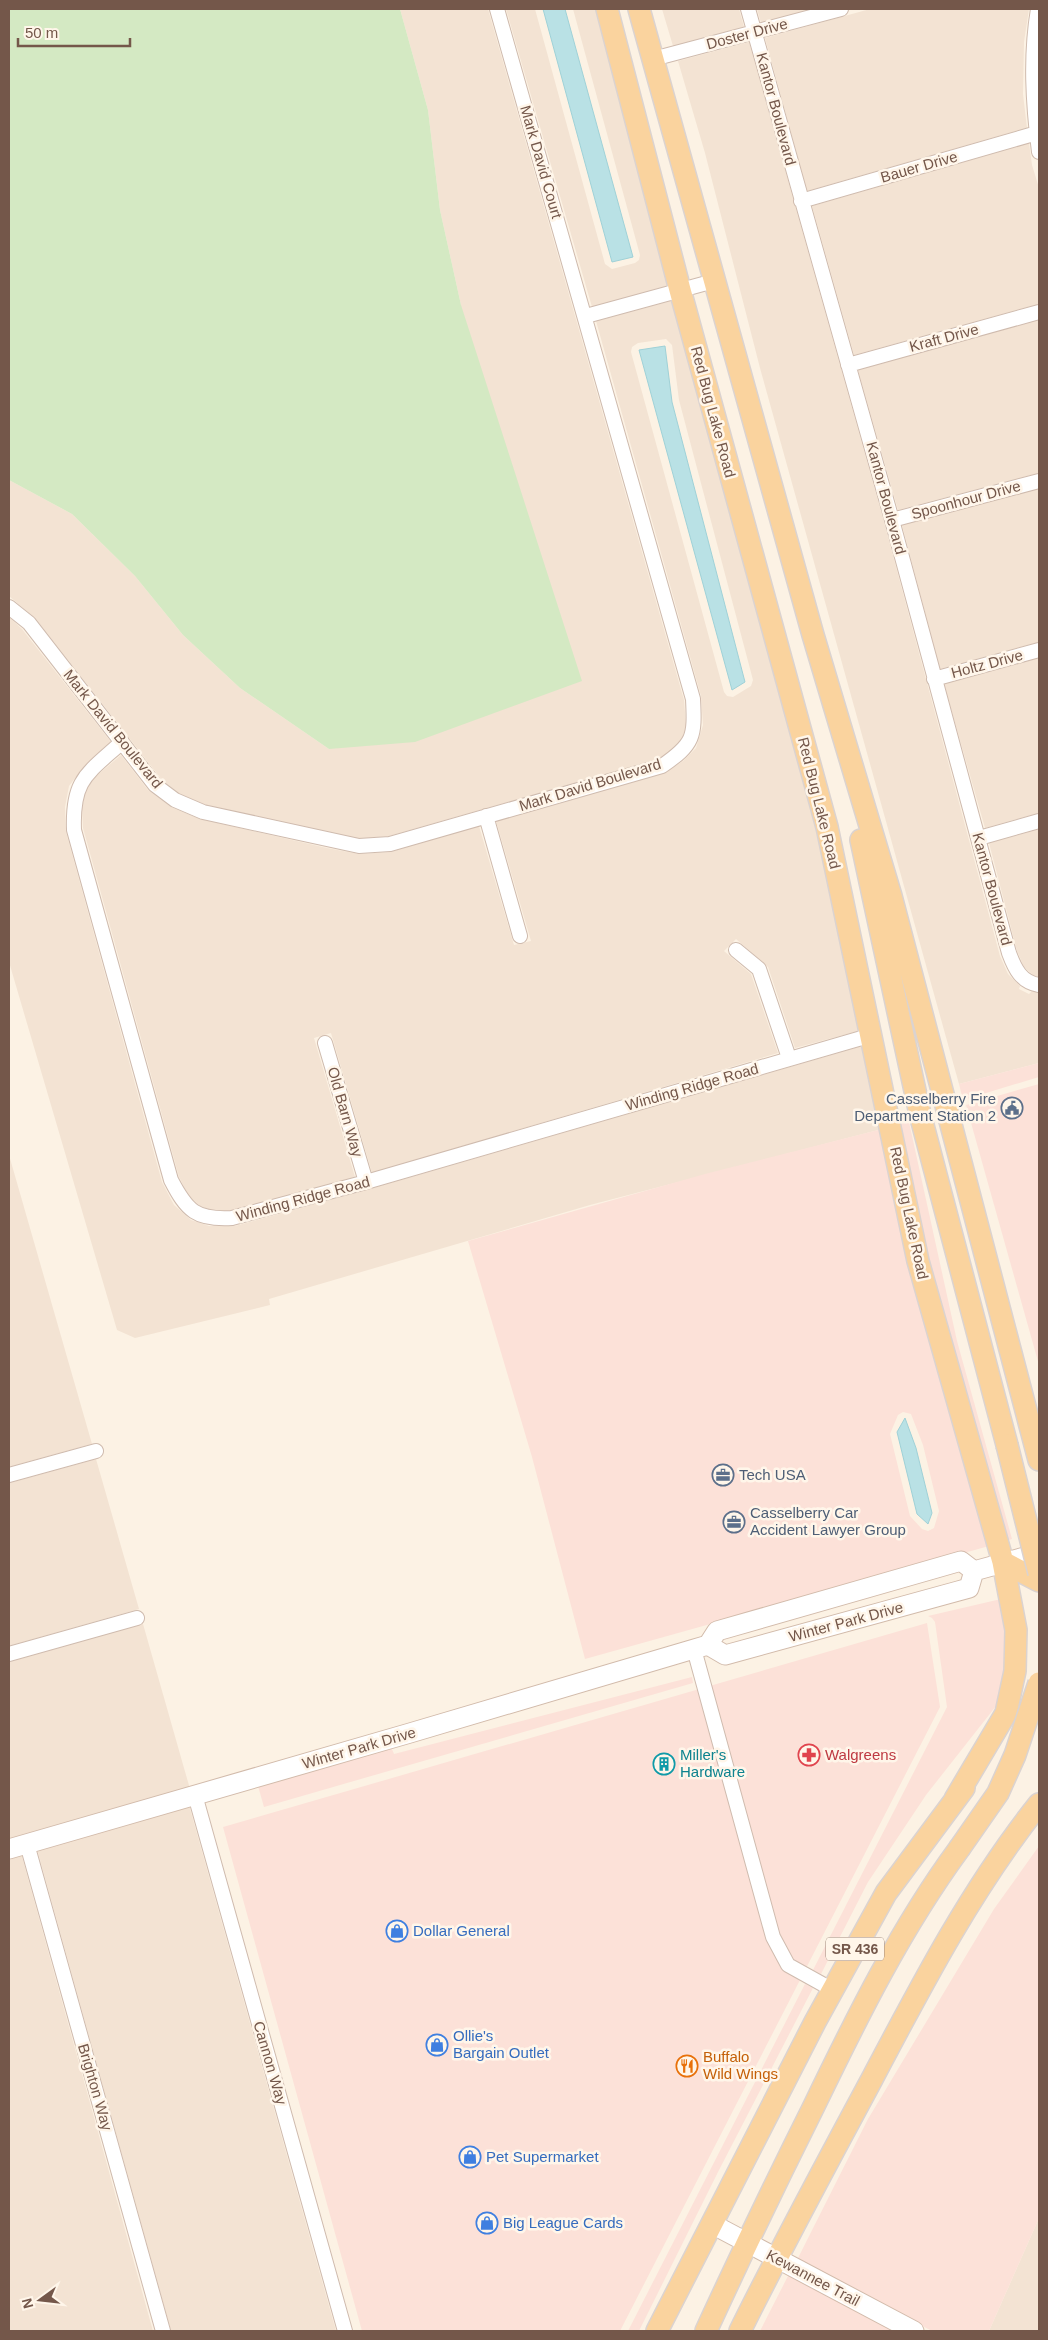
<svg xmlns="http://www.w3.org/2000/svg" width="1048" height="2340" font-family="Helvetica,sans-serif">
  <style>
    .residential { fill: #f3e3d3; fill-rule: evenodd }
    .commercial { fill: #fce1d8; fill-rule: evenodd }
    .green { fill: #d4e9c3 }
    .water { fill: #b9e1e5; stroke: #9fd1d7 }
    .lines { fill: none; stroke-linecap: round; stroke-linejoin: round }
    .street-casing { stroke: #cfbbae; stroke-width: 16 }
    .secondary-casing { stroke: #d2bbab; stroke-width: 21 }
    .primary-casing { stroke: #dbd3d0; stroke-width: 24 }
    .street { stroke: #fff; stroke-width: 14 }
    .secondary { stroke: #fff; stroke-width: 19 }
    .primary { stroke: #fad39e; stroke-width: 21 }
    .primary-bridge-casing { stroke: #dbd3d0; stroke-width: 24; stroke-linecap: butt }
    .primary-bridge { stroke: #fad39e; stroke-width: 21 }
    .labels { text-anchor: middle; stroke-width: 5; stroke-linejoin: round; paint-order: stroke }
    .shield { fill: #fff6ea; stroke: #9e877a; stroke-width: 1 }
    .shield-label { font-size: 14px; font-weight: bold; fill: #74574a }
    .street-label { font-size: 15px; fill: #74574a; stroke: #fff6ea }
    .service-label { font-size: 15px; fill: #4e5e75; stroke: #fff6ea; text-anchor: start }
    .culture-label { font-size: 15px; fill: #0d838f; stroke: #fff6ea; text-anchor: start }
    .health-label { font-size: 15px; fill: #be3a42; stroke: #fff6ea; text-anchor: start }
    .shop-label { font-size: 15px; fill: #366cbe; stroke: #fff6ea; text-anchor: start }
    .food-label { font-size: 15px; fill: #c56008; stroke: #fff6ea; text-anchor: start }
  </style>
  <rect width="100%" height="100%" fill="#fcf2e4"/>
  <!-- residential -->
  <path class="residential" d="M 400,9 L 488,9 L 684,700 L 686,725 L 682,740 L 673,749 L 659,759 L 389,836 L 360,839 L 206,805 L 180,794 L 162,780 L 36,619 L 9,596 L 9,480 L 72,514 L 135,576 L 183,635 L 240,688 L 329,749 L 461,305 L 440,210 L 428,110 Z
    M 506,9 L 535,9 L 605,264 L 612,269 L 635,263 L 639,260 L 640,255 L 573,9 L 597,9 L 670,285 L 592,307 Z
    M 662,9 L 739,9 L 744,27 L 673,46 Z
    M 757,9 L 813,9 L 761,23 Z
    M 870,9 L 1029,9 L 1024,42 L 1023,94 L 1027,128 L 807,191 L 765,38 Z
    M 749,42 L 884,522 L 1000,956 L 1008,974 L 1020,986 L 1019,989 L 1029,994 L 1032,991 L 1039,993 L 1039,1063 L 959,1084 L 760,368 L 705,153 L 678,61 Z
    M 1029,143 L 1032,165 L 1039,188 L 1039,304 L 854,355 L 812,206 Z
    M 674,300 L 818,829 L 862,1030 L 795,1048 L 768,967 L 736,939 L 724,951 L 751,974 L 778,1053 L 372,1173 L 331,1033 L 314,1038 L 355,1177 L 232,1211 L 214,1211 L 200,1206 L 188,1195 L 179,1177 L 83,828 L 82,808 L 85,792 L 94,778 L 121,755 L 148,790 L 171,807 L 200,819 L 327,848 L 359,854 L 390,852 L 479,826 L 514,945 L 531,941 L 496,821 L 665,773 L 683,761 L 696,748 L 703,725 L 701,696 L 596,321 ZM 666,339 L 672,345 L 679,400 L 753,680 L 751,686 L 733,697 L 727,696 L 724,692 L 631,352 L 632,347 L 638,343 Z
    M 1039,320 L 1039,473 L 898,510 L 858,370 Z
    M 1039,488 L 1039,642 L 940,669 L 902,525 Z
    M 9,617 L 22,629 L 111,742 L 82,769 L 69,786 L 65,807 L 66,832 L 162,1182 L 174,1205 L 191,1220 L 209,1226 L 235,1226 L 359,1192 L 865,1045 L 882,1129 L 590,1205 L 269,1299 L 270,1305 L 135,1338 L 117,1330 L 9,962 Z
    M 1039,658 L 1039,813 L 985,828 L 944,684 Z
    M 1039,829 L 1039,977 L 1034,976 L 1024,967 L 1017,951 L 989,843 Z
    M 9,1155 L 92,1444 L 9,1467 Z
    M 96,1459 L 139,1609 L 9,1646 L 9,1483 Z
    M 143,1624 L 190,1789 L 9,1841 L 9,1662 Z
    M 189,1805 L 336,2331 L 171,2331 L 37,1849 Z
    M 21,1853 L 153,2331 L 9,2331 L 9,1857 Z
    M 1039,2218 L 1039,2331 L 989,2331 Z"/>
  <!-- commercial -->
  <path class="commercial" d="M 1039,1063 L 1039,1077 L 963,1100 L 959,1084 Z
    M 1039,1084 L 1039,1365 L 966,1105 Z
    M 909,1122 L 957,1341 L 1012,1539 L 1006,1541 L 926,1259 L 899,1124 Z
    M 882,1129 L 989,1546 L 585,1659 L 532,1457 L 468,1241 L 705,1174 ZM 903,1412 L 911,1414 L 923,1445 L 939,1511 L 934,1528 L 928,1531 L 922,1529 L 910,1516 L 890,1434 L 898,1415 Z
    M 1001,1599 L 1007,1631 L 1006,1670 L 1000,1701 L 926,1795 L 868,1882 L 821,1974 L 813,1970 L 947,1707 L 935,1622 L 932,1618 L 928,1616 Z
    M 927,1623 L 940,1707 L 620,2331 L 362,2331 L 223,1827 Z
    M 692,1677 L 693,1683 L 264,1807 L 258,1786 L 391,1747 L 394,1754 Z
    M 1039,1846 L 1039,2218 L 989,2331 L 932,2331 L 797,2260 L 868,2119 L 994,1909 Z
    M 805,1984 L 813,1988 L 718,2172 L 639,2331 L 628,2331 Z
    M 789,2274 L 897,2331 L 760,2331 Z"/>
  <!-- green -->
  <path class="green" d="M 9,9 L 400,9 L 428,110 L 440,210 L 461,305 L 582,681 L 415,742 L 329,749 L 240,688 L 183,635 L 135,576 L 72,514 L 9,480 Z"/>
  <!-- water -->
  <path class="water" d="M 543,9 L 565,9 L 633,257 L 612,262 Z
    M 665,346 L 672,402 L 745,682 L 732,690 L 639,350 Z
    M 905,1418 L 916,1448 L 932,1513 L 928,1524 L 917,1514 L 897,1432 Z"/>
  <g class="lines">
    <!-- street casing -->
    <g class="street-casing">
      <path id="street" d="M 748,9 L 892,520 L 1009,953 C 1015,969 1021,982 1039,985
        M 1038,9 C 1030,57 1033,103 1039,152
        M 653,59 L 841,9
        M 801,201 L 1037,133
        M 586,316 L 714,281
        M 848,365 L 1039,312
        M 892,520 L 1039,481
        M 9,607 L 29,623 L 155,785 L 175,800 L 203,812 L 359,846 L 390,844 L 662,766 C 694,744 695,737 693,699 L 497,9
        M 934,679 L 1039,650
        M 122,742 C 87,774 72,779 74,830 L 171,1180 C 187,1211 196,1220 232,1218 L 366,1182 L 872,1035
        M 486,816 L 520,936
        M 979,838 L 1039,821
        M 736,950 L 759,969 L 789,1058
        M 325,1043 L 366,1182
        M 9,1475 L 96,1451
        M 694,1649 L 773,1937 L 788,1965 L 833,1990
        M 9,1654 L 137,1618
        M 195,1795 L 345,2331
        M 27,1844 L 163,2331"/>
    </g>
    <!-- secondary casing -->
    <g class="secondary-casing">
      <path id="secondary" d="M 974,1571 L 1039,1553
        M 708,1645 L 717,1631 L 961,1561 L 974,1571
        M 9,1849 L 410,1733 L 694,1649 L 708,1645 L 725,1655 L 958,1591 L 969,1588 L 974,1571
        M 712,2224 L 914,2331"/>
    </g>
    <!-- primary casing -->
    <g class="primary-casing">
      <path id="primary" d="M 607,9 L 680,290 L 827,827 L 918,1261 L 1003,1562 L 1016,1630 L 1015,1671 L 1006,1713 L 955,1799
        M 639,9 L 813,635 L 891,896 L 1039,1460
        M 861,840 L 920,1114 L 1007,1445
        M 1003,1562 L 1039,1581
        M 657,2331 L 815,2022 L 886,1893 L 964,1788
        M 706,2331 C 741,2255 777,2180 814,2106 C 857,2017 901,1928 959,1849
        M 740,2331 C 782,2246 827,2163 872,2079 C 922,1984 972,1888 1039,1804"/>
    </g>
    <!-- street -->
    <use href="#street" class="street"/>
    <!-- secondary -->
    <use href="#secondary" class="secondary"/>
    <!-- primary -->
    <use href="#primary" class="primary"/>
    <!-- primary-bridge casing -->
    <g class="primary-bridge-casing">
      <path id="primary-bridge" d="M 1007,1445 L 1039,1573
        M 959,1849 L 998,1793 L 1015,1755 L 1039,1683"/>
    </g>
    <!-- primary-bridge -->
    <use href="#primary-bridge" class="primary-bridge"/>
  </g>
  <!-- icons -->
  <defs>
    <g id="civic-ring" transform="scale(1.125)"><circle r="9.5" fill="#fff6ea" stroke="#5c6f8a" stroke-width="1.5"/><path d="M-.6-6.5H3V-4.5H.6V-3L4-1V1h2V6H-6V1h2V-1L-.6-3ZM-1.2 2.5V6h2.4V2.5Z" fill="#5c6f8a"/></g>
    <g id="office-ring" transform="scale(1.125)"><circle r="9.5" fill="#fff6ea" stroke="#5c6f8a" stroke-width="1.5"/><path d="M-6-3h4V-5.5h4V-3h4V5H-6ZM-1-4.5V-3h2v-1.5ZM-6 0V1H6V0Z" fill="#5c6f8a"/></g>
    <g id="pharmacy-ring" transform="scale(1.125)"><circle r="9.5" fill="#fff6ea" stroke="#e0444e" stroke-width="1.5"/><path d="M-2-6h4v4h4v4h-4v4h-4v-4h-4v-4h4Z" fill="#e0444e"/></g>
    <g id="building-ring" transform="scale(1.125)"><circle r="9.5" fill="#fff6ea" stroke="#0f9aa8" stroke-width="1.5"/><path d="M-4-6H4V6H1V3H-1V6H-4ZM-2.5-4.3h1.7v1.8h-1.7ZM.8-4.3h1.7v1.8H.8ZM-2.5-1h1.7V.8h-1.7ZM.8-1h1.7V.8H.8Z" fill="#0f9aa8"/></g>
    <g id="shop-ring" transform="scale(1.125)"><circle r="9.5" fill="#fff6ea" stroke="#3f7fe0" stroke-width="1.5"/><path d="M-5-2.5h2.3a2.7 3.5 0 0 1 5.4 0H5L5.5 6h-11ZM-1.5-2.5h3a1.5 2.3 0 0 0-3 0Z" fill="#3f7fe0"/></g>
    <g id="restaurant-ring" transform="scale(1.125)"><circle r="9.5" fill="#fff6ea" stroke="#e8710a" stroke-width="1.5"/><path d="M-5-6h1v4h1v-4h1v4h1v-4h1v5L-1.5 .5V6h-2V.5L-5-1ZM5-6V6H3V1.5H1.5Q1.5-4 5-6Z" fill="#e8710a"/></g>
  </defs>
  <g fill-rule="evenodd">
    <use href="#civic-ring" x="1012" y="1108"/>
    <use href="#office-ring" x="723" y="1475"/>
    <use href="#office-ring" x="734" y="1522"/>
    <use href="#pharmacy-ring" x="809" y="1755"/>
    <use href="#building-ring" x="664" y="1764"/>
    <use href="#shop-ring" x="397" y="1931"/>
    <use href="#shop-ring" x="437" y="2045"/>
    <use href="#restaurant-ring" x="687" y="2066"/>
    <use href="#shop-ring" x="470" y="2157"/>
    <use href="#shop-ring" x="487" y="2223"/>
  </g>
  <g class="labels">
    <!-- shield labels -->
    <rect class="shield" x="826" y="1937.5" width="58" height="23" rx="4"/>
    <g class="shield-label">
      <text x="855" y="1954">SR 436</text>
    </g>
    <!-- street labels -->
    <g class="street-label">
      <text transform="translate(747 34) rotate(-15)" y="5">Doster Drive</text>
      <text transform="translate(776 109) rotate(75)" y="5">Kantor Boulevard</text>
      <text transform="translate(541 162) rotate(74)" y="5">Mark David Court</text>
      <text transform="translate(919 167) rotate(-16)" y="5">Bauer Drive</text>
      <text transform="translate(944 338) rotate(-15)" y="5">Kraft Drive</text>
      <text transform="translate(713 412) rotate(75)" y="5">Red Bug Lake Road</text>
      <text transform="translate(886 498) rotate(75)" y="5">Kantor Boulevard</text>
      <text transform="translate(966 500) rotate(-15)" y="5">Spoonhour Drive</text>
      <text transform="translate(987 664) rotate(-15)" y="5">Holtz Drive</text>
      <text transform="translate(113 729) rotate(51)" y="5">Mark David Boulevard</text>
      <text transform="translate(590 785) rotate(-17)" y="5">Mark David Boulevard</text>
      <text transform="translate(819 803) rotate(76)" y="5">Red Bug Lake Road</text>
      <text transform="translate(992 889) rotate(75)" y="5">Kantor Boulevard</text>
      <text transform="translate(692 1087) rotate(-16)" y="5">Winding Ridge Road</text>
      <text transform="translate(345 1112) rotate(74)" y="5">Old Barn Way</text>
      <text transform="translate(303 1199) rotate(-15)" y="5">Winding Ridge Road</text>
      <text transform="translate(909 1213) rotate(78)" y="5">Red Bug Lake Road</text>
      <text transform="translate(846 1622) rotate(-15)" y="5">Winter Park Drive</text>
      <text transform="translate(359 1748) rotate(-16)" y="5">Winter Park Drive</text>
      <text transform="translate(270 2063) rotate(74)" y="5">Cannon Way</text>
      <text transform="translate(95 2087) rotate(74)" y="5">Brighton Way</text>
      <text transform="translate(813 2278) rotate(28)" y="5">Kewannee Trail</text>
    </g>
    <!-- service labels -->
    <g class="service-label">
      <text x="996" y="1104" text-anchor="end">Casselberry Fire<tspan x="996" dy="17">Department Station 2</tspan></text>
      <text x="739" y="1480">Tech USA</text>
      <text x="750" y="1518">Casselberry Car<tspan x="750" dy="17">Accident Lawyer Group</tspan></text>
    </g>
    <!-- culture labels -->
    <g class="culture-label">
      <text x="680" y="1760">Miller's<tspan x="680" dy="17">Hardware</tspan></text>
    </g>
    <!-- health labels -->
    <g class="health-label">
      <text x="825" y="1760">Walgreens</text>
    </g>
    <!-- shop labels -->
    <g class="shop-label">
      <text x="413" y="1936">Dollar General</text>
      <text x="453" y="2041">Ollie's<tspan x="453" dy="17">Bargain Outlet</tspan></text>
      <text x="486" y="2162">Pet Supermarket</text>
      <text x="503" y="2228">Big League Cards</text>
    </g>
    <!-- food labels -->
    <g class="food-label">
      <text x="703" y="2062">Buffalo<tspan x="703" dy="17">Wild Wings</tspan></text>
    </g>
  </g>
  <!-- border -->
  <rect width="1048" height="2340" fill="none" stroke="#74574a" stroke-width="20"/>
  <!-- north arrow -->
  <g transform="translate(40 2300) rotate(255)" stroke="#fff6ea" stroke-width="4" paint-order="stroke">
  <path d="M0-4L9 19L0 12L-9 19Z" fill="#74574a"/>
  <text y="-8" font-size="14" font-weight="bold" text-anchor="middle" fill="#74574a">N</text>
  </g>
  <!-- scale -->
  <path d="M18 38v8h112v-8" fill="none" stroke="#74574a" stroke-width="2.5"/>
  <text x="25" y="38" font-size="15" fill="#74574a" stroke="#fff6ea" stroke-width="4" paint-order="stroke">50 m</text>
</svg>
